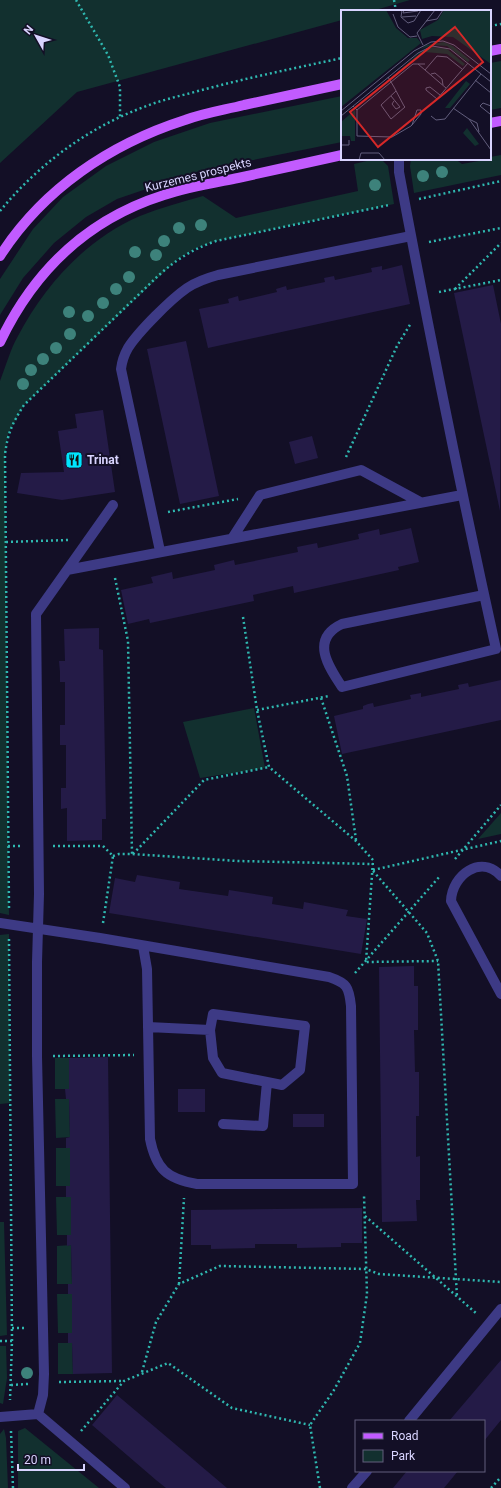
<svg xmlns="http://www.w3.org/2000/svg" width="501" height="1488" font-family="Roboto,sans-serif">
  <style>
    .green { fill: #12302f }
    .building { fill: #241b47 }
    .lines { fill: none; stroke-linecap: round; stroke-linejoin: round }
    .path { stroke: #2fb8b0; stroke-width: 2.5; stroke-dasharray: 2 3; stroke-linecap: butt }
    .minor { stroke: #3d3a85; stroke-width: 10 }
    .major { stroke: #c25bff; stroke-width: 10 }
    .tree { fill: #3d827b }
    .labels { text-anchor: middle; stroke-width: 4; stroke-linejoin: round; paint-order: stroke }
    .street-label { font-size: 12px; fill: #d9d4ff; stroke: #130f26 }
    .poi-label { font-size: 12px; font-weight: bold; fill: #d9d4ff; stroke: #130f26; text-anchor: start }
    .inset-road { fill: none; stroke: #625e7d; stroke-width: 1 }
    .view { fill: #d62828; fill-opacity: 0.15; stroke: #d62828; stroke-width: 2 }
    .inset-edge { fill: none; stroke: #d9d4ff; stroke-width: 2 }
  </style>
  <rect width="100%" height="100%" fill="#130f26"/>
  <!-- green -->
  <path class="green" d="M 0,0 L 410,0 L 372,11 L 342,11 L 342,20 L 77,92 L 0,163 Z
    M 501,61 L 501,108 L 490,110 L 490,63 Z
    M 342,96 L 342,142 L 199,171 L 117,199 L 86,217 L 54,243 L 23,278 L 0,315 L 0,279 L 33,229 L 63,197 L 106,166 L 154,142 L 210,123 Z
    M 501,155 L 501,175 L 414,193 L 410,166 L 411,159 L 455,159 L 462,164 L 490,159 L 490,157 Z
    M 371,160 L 383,161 L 388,166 L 394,204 L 216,241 L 196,248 L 178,259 L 24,405 L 8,434 L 5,454 L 9,915 L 0,913 L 0,381 C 6,366 10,350 18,336 C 45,285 86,239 140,216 C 160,208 182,202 203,196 L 236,218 L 358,191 L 354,164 Z
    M 254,708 L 265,768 L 200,778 L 183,722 Z
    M 501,813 L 501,834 L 478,839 Z
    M 9,934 L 10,1103 L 0,1104 L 0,935 Z
    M 55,1058 L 69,1058 L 69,1089 L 55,1089 Z
    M 55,1099 L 69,1099 L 70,1137 L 56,1138 Z
    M 56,1148 L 70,1148 L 70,1186 L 56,1186 Z
    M 56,1197 L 71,1197 L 71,1235 L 57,1235 Z
    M 0,1222 L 4,1222 L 7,1335 L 0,1336 Z
    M 71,1245 L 72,1284 L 57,1284 L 57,1246 Z
    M 57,1294 L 72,1294 L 72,1333 L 58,1333 Z
    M 58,1343 L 72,1343 L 73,1374 L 58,1374 Z
    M 0,1346 L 6,1346 L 7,1378 L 3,1404 L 0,1403 Z
    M 25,1428 L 99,1488 L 18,1488 L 18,1431 Z
    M 4,1429 L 6,1438 L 8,1488 L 0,1488 L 0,1434 Z"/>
  <!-- building -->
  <path class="building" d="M 402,265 L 410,304 L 208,348 L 199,309 L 229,303 L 228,299 L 238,296 L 239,301 L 277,292 L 276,289 L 286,286 L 287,290 L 325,282 L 324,278 L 334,276 L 335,280 L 372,272 L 371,268 L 382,266 L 382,270 Z
    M 493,285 L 501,324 L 500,511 L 454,293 Z
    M 186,341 L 219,496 L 180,504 L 147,349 Z
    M 103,410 L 115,492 L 62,500 L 17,493 L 21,473 L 64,472 L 58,431 L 77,428 L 75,414 Z
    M 312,436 L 318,458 L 295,464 L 289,442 Z
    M 411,528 L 419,562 L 398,567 L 399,570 L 294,593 L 293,586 L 253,595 L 254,601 L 150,623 L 149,619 L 128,624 L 121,590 L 153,583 L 151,577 L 172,572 L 173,579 L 215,570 L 214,565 L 234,560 L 235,565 L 298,552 L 297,547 L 317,543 L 318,548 L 359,539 L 358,534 L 379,529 L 380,535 Z
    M 99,628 L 99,649 L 103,650 L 106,819 L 102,819 L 102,840 L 67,841 L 67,808 L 61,809 L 61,788 L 66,788 L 66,745 L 60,745 L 60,725 L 65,725 L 65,682 L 60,682 L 60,672 L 59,661 L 65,661 L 64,629 Z
    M 501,680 L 501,720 L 342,754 L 334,716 L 363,709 L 363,706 L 368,704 L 373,703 L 374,707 L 411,699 L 410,695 L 421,693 L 421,697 L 459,689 L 458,685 L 468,683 L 469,687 Z
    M 137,875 L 180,882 L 179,889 L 228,896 L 229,890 L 273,897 L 272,904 L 303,909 L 304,902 L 348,910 L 346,916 L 367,919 L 361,954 L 109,913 L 115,878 L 135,882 Z
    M 414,966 L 414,986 L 418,986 L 418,1030 L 414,1030 L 415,1072 L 419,1072 L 419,1116 L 416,1116 L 416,1157 L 420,1156 L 420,1200 L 416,1200 L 417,1221 L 382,1222 L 379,967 Z
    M 108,1057 L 112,1373 L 73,1374 L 72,1343 L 68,1343 L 68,1333 L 72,1333 L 72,1294 L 68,1294 L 68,1284 L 72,1284 L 71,1245 L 67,1246 L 67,1235 L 71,1235 L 71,1197 L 66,1197 L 66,1186 L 70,1186 L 70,1148 L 66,1148 L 66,1138 L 70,1137 L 69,1099 L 66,1099 L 65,1089 L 69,1089 L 69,1058 Z
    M 178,1089 L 205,1089 L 205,1112 L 178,1112 Z
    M 293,1114 L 324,1114 L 324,1127 L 293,1127 Z
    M 362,1208 L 362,1243 L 341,1243 L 341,1247 L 297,1248 L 297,1244 L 255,1244 L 255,1248 L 211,1249 L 211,1245 L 191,1245 L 191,1210 Z
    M 501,1360 L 501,1420 L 484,1441 L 484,1421 L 449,1421 Z
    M 117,1395 L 227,1488 L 166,1488 L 156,1480 L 92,1425 Z
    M 407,1471 L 458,1471 L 444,1488 L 393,1488 Z"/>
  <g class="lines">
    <!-- path -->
    <path class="path" d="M 76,0 L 108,55 L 120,87 L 120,117
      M 394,0 L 396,11
      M 490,26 L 501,24
      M 419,199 L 501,181
      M 0,211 C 38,165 87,128 144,107 C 159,101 175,97 191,93 C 241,79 291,69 342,58
      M 429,242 L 501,228
      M 455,289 L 501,243
      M 439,292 L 501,280
      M 346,457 L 397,346 L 411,323
      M 168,512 L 238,499
      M 6,542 L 68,540
      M 115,578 L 128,641 L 132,854
      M 243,617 L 257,710 L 269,767 L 356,841 L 373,860 L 366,962 L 438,961
      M 321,698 L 347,776 L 356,840
      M 257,710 L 329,696
      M 8,846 L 22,846
      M 53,846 L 103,846 L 113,856
      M 133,854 L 204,780 L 269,767
      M 113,856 L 119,854 L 132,854 L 238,861 L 373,864
      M 455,859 L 501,805
      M 373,870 L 501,841
      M 373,871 L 427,933 L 438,961 L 457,1297
      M 9,908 L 5,454 C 8,432 12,424 24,405 L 159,275 C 177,259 193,249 216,241 L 389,205
      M 103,923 L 113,856
      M 9,939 L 12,1341 L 10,1400
      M 355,973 L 440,876
      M 53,1056 L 134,1055
      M 365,1216 L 477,1314
      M 179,1284 L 184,1198
      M 12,1328 L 27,1328
      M 0,1341 L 12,1341
      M 142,1372 L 156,1322 L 179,1284 L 220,1266 L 366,1269 L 379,1274 L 501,1282
      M 59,1382 L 124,1381
      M 11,1385 L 28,1384
      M 11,1431 L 13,1488
      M 81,1431 L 124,1381 L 168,1363 L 232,1408 L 310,1425
      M 320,1488 L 310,1425 L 334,1390 L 360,1343 L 367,1294 L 364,1195
      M 491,1488 L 501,1477"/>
    <!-- minor -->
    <path class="minor" d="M 399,159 L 399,172 C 429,332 461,491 496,649 L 342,687 C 328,666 310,639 342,624 L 484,595
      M 233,537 L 260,495 L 361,470 L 420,502
      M 160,551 L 121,369 C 122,361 124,355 128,348 C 138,332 171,299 187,288 C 196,282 207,278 218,275 L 411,236
      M 67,570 L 462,495
      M 501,876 C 481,854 452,875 451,901 L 501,994
      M 0,923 L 100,938 L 329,977 C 347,983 349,987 351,1006 L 353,1184 L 197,1184 C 167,1179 156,1169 150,1139 L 147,969 L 143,946
      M 148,1027 L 210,1030 L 213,1014 L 305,1026 L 300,1070 L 282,1085 L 222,1073 L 213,1058 L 210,1030
      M 223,1124 L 263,1126 L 267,1082
      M 38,1414 L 43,1395 L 44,1374 L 37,1056 L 37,962 L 39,894 L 36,614 L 113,505
      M 0,1417 L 38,1414 L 125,1488
      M 409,1421 L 501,1309
      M 352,1488 L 367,1471"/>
    <!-- major -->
    <path class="major" d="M 490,51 L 501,49
      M 490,123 L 501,121
      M 0,256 C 43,189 110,144 185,120 C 204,113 224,110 244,105 C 277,98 309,91 342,84
      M 0,342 C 34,271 88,219 164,195 C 188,187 213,183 238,178 C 273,170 307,163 342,155"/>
  </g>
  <!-- trees -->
  <g class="tree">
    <circle cx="442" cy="172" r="6"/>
    <circle cx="423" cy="176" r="6"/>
    <circle cx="375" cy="185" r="6"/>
    <circle cx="201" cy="225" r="6"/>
    <circle cx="179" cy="228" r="6"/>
    <circle cx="164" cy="241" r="6"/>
    <circle cx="135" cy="252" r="6"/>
    <circle cx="156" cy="255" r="6"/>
    <circle cx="129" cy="277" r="6"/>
    <circle cx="116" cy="289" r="6"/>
    <circle cx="103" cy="303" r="6"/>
    <circle cx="69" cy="312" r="6"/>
    <circle cx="88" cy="316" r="6"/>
    <circle cx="70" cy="334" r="6"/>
    <circle cx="56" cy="348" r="6"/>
    <circle cx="43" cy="359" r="6"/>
    <circle cx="31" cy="370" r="6"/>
    <circle cx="23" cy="384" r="6"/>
    <circle cx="27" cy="1373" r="6"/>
  </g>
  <!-- icons -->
  <defs>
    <g id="restaurant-square" transform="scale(0.9)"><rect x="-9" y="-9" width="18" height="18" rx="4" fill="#00e5ff" stroke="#130f26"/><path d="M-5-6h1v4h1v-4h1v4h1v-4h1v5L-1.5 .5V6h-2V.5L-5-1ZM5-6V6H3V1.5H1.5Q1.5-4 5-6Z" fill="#111"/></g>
  </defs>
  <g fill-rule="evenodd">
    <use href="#restaurant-square" x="74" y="460"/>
  </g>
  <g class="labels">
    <!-- street labels -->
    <g class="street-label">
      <text transform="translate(198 175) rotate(-14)" y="4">Kurzemes prospekts</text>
    </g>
    <!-- poi labels -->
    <g class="poi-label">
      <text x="87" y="464">Trinat</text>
    </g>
  </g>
  <!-- overview -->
  <g transform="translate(341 10)">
    <rect width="150" height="150" fill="#130f26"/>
    <path d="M 0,0 L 45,0 L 55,18 L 67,28 L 76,28 L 80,33 L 0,97 ZM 103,0 L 150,0 L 150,54 L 112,27 L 91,26 L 81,29 L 79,20 L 97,10 ZM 103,32 L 112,36 L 129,50 L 127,52 L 106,36 L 92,35 L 78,40 L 47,65 L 85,35 ZM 91,37 L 106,39 L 124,54 L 122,56 L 106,44 L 84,42 L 49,69 L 79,42 ZM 125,71 L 129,74 L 109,98 L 104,98 ZM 14,100 L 14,131 L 10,131 L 9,126 L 0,126 L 0,112 ZM 126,118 L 138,134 L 134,136 L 122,123 Z" fill="#12302f"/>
    <path class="inset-road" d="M 61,0 L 60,7 L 67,13 L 73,11 L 80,0M 63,0 L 62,3 L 77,1M 52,4 L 57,17 L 69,27 L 76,26M 61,7 L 75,6M 85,11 L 96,9 L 102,0M 82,35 L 76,23 L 94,0M 77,54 L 105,78M 84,60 L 96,46 L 106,47 L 121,59M 90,64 L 94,63 L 101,69 L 102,75M 47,67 L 53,77 L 63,96 L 64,97 L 50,109 L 40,95 L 55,81M 134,70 L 150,83M 99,85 L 89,77 L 85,78 L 85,80 L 96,89 L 127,53M 50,86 L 59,97 L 55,99 L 51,94 L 53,91M 12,96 L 16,100 L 16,126 L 51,127 L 70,116 L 71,115 L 80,104 L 80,100 L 76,100 L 71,115M 150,96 L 142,93 L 139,96 L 149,104 L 150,103M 112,98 L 128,109 L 150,140M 16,100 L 72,54 L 84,54M 0,101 L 73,41 L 90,32 L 102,31 L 113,35 L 150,64M 0,106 L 77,43 L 91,36 L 109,39 L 150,72M 90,106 L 95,110 L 104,109 L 140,64M 128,109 L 136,113 L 138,122M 0,135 L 8,135 L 8,130M 18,150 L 20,143 L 38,143 L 44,150"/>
    <path class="view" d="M 114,17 L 142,52 L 37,137 L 9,102 Z"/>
    <rect width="150" height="150" class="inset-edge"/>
  </g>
  <!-- legend -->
  <rect x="355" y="1420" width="130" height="52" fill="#130f26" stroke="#625e7d"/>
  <rect x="363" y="1433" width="20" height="6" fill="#c25bff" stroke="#625e7d"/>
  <text x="391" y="1440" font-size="12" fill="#d9d4ff">Road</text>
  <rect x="363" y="1450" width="20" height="12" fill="#12302f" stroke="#625e7d"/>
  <text x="391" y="1460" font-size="12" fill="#d9d4ff">Park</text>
  <!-- north arrow -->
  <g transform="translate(36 36) rotate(309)" stroke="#130f26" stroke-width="3" paint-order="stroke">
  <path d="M0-3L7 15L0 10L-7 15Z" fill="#d9d4ff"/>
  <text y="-6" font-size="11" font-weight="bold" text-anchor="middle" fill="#d9d4ff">N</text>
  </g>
  <!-- scale -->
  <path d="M18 1464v6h66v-6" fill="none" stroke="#d9d4ff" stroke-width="2"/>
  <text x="24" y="1464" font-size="12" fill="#d9d4ff" stroke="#130f26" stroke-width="3" paint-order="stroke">20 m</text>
</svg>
